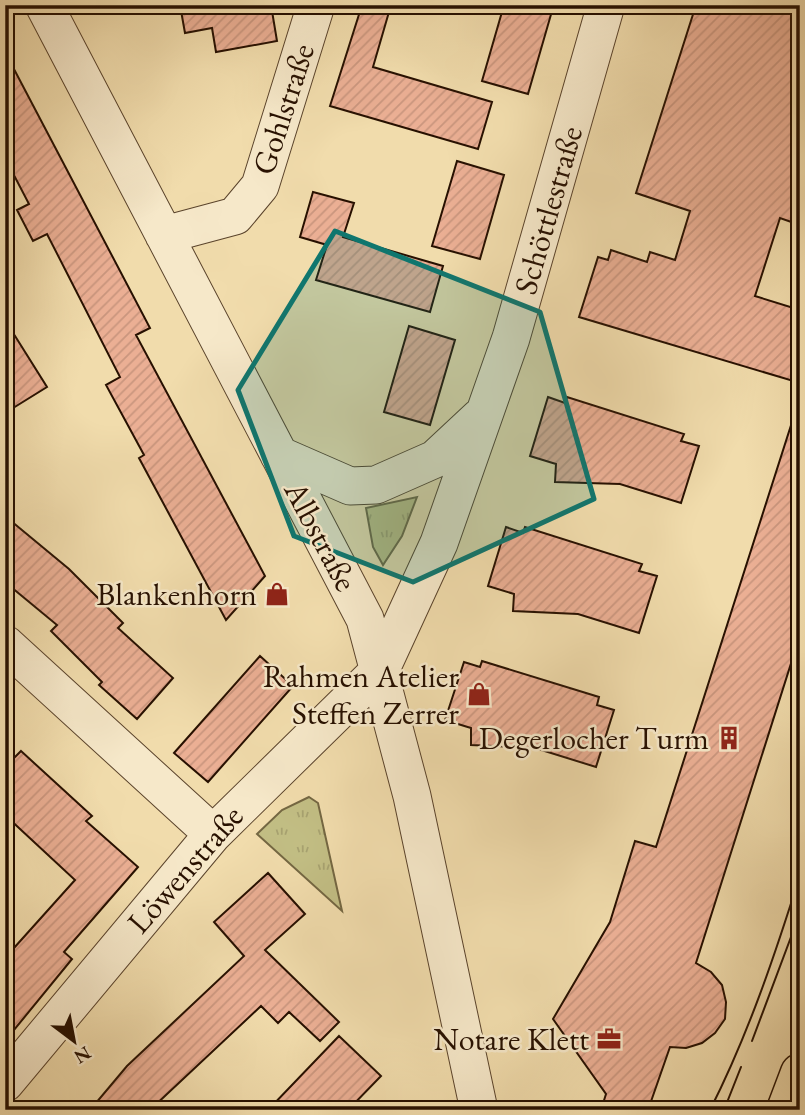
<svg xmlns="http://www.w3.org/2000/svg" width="805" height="1115" font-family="'EB Garamond',serif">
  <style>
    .grass { fill: url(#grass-tufts); stroke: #746742; stroke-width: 2 }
    .building { fill: url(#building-hatch); stroke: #271000; stroke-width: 2 }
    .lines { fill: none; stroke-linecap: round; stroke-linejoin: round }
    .minor-casing { stroke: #5a432b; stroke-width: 39 }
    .major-casing { stroke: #271000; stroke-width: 41 }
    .minor { stroke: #f6e8c9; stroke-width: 37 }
    .major { stroke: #f1dcac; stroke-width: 38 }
    .tram { stroke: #271000; stroke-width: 2 }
    .marked { fill: #0f766e; fill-opacity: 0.2; stroke: #0f766e; stroke-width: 5; stroke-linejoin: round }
    .labels { text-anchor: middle; stroke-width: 5; stroke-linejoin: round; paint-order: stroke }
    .street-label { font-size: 32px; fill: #271000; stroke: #f6e8c9 }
    .poi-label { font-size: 32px; fill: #271000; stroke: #f6e8c9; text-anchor: end }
  </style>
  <defs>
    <pattern id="grass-tufts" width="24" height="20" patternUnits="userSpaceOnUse" patternTransform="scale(1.75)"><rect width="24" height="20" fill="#c2be84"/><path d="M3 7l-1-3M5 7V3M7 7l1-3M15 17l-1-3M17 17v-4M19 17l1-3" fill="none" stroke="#a7a270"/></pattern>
    <pattern id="building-hatch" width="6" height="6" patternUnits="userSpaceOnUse" patternTransform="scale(1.75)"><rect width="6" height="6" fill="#ebaf94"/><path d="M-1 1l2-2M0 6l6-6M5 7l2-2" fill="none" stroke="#ca967e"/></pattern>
  </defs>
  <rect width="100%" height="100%" fill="#f1dcac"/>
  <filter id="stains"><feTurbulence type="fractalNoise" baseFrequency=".00286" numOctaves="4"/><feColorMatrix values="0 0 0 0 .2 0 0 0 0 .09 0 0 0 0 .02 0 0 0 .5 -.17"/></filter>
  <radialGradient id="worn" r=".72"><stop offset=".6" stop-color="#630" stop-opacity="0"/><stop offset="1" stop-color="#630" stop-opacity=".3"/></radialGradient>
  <!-- grass -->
  <path class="grass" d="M 417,497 L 402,536 L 383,565 L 373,547 L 366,508 Z
    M 309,797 L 318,803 L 342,911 L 257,834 L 282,810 Z"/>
  <!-- building -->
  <path class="building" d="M 180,5 L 271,5 L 277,41 L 216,52 L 212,28 L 185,33 Z
    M 362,5 L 391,5 L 373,67 L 492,102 L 478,149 L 330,106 Z
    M 504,5 L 532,5 L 552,11 L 528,94 L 482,81 Z
    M 696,5 L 800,5 L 800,225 L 780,218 L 755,296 L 800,310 L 800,383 L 579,317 L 598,257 L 608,260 L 611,250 L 647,262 L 650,252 L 675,260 L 690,211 L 636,193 Z
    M 5,52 L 150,328 L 136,335 L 265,576 L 226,620 L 139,458 L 144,455 L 106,385 L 120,377 L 47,234 L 33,241 L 17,210 L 29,204 L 5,158 Z
    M 457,161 L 504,175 L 480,259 L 432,246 Z
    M 313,192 L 354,203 L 343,237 L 443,266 L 430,312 L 316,280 L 327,245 L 300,237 Z
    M 5,320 L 47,387 L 5,413 Z
    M 409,326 L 455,340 L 430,425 L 384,412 Z
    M 548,397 L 565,403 L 567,397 L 684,434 L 681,441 L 699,446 L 681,503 L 620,484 L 555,482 L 556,464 L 530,456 Z
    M 794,416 L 800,417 L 800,635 L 696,963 L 711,972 L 722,985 L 726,1002 L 725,1019 L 715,1033 L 702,1043 L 686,1048 L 670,1047 L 648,1110 L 601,1110 L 606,1094 L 553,1019 L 610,922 L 635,841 L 656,847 Z
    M 5,516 L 69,569 L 123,623 L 118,628 L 173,678 L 137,719 L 99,685 L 102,682 L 51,631 L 57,625 L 5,582 Z
    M 506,527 L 523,533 L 525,527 L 642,564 L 639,571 L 657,576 L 639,633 L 578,614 L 513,611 L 514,594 L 488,586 Z
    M 260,656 L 293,686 L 208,782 L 174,753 Z
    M 482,661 L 599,697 L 597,705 L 614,710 L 596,767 L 535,748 L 471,745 L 471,728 L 445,720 L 464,662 L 480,667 Z
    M 21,751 L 92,816 L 86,821 L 138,867 L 64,952 L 72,959 L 5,1041 L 5,958 L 75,880 L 5,815 L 5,767 Z
    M 268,873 L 305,914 L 265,950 L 339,1022 L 320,1041 L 289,1012 L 278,1023 L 261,1006 L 150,1110 L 90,1110 L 127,1066 L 244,956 L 214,922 Z
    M 339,1036 L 381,1076 L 348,1110 L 268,1110 Z"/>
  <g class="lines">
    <!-- minor casing -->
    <g class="minor-casing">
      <path id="minor" d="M 44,5 L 365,619 L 412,796 L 479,1110
        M 164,235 L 235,216 L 260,186 L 316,5
        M 279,455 L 350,486 L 376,485 L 435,459 L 480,417
        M 5,644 L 213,834
        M 5,1083 L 213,834 L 381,669 L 439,543 L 511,338 L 606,5"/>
    </g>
    <!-- major casing -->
    <g class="major-casing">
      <path id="major" d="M 786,1110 L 800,1073"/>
    </g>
    <!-- minor -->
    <use href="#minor" class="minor"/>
    <!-- major -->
    <use href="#major" class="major"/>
    <!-- tram -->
    <path class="tram" d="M 752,1041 L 800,913
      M 710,1110 C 748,1035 775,955 800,875
      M 724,1110 L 741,1067"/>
  </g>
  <!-- marked area -->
  <path class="marked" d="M 335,231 L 540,312 L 594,499 L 413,582 L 294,536 L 238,390 Z"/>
  <!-- icons -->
  <defs>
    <g id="shop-bare" transform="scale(1.89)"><path d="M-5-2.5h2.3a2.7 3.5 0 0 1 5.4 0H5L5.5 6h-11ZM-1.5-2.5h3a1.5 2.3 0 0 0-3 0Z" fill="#8f2418" stroke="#f6e8c9" stroke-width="2.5" paint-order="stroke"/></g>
    <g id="building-bare" transform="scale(1.89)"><path d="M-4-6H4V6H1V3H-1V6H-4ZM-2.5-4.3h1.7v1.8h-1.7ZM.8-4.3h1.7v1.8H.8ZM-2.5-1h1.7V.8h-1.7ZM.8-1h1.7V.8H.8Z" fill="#8f2418" stroke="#f6e8c9" stroke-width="2.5" paint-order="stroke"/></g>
    <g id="office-bare" transform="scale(1.89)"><path d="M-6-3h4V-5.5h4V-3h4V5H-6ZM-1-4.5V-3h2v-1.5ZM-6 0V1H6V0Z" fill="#8f2418" stroke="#f6e8c9" stroke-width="2.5" paint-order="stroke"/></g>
  </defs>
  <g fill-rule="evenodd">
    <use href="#shop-bare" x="277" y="594"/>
    <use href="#shop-bare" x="479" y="694"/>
    <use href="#building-bare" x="729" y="738"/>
    <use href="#office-bare" x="609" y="1039"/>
  </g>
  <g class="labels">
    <!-- street labels -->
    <g class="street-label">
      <text transform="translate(283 109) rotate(-72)" y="11">Gohlstraße</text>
      <text transform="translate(548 210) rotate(-74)" y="11">Schöttlestraße</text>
      <text transform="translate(321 536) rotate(62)" y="11">Albstraße</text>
      <text transform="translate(185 869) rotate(-49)" y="11">Löwenstraße</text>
    </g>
    <!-- poi labels -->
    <g class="poi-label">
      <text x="257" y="605">Blankenhorn</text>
      <text x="459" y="687">Rahmen Atelier<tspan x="459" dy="37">Steffen Zerrer</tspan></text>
      <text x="709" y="749">Degerlocher Turm</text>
      <text x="589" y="1050">Notare Klett</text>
    </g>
  </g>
  <!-- margin -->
  <rect width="805" height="1115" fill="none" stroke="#f1dcac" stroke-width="28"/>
  <rect x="7" y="7" width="791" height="1101" fill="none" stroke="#271000" stroke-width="3.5"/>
  <rect x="14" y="14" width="777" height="1087" fill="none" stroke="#271000" stroke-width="2"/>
  <!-- north arrow -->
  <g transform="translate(74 1041) rotate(148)" stroke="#f6e8c9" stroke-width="5" paint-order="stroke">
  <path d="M0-5L12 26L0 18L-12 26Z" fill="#271000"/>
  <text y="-10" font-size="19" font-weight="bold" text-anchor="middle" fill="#271000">N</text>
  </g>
  <rect width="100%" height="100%" filter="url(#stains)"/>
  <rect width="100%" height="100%" fill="url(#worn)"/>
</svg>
